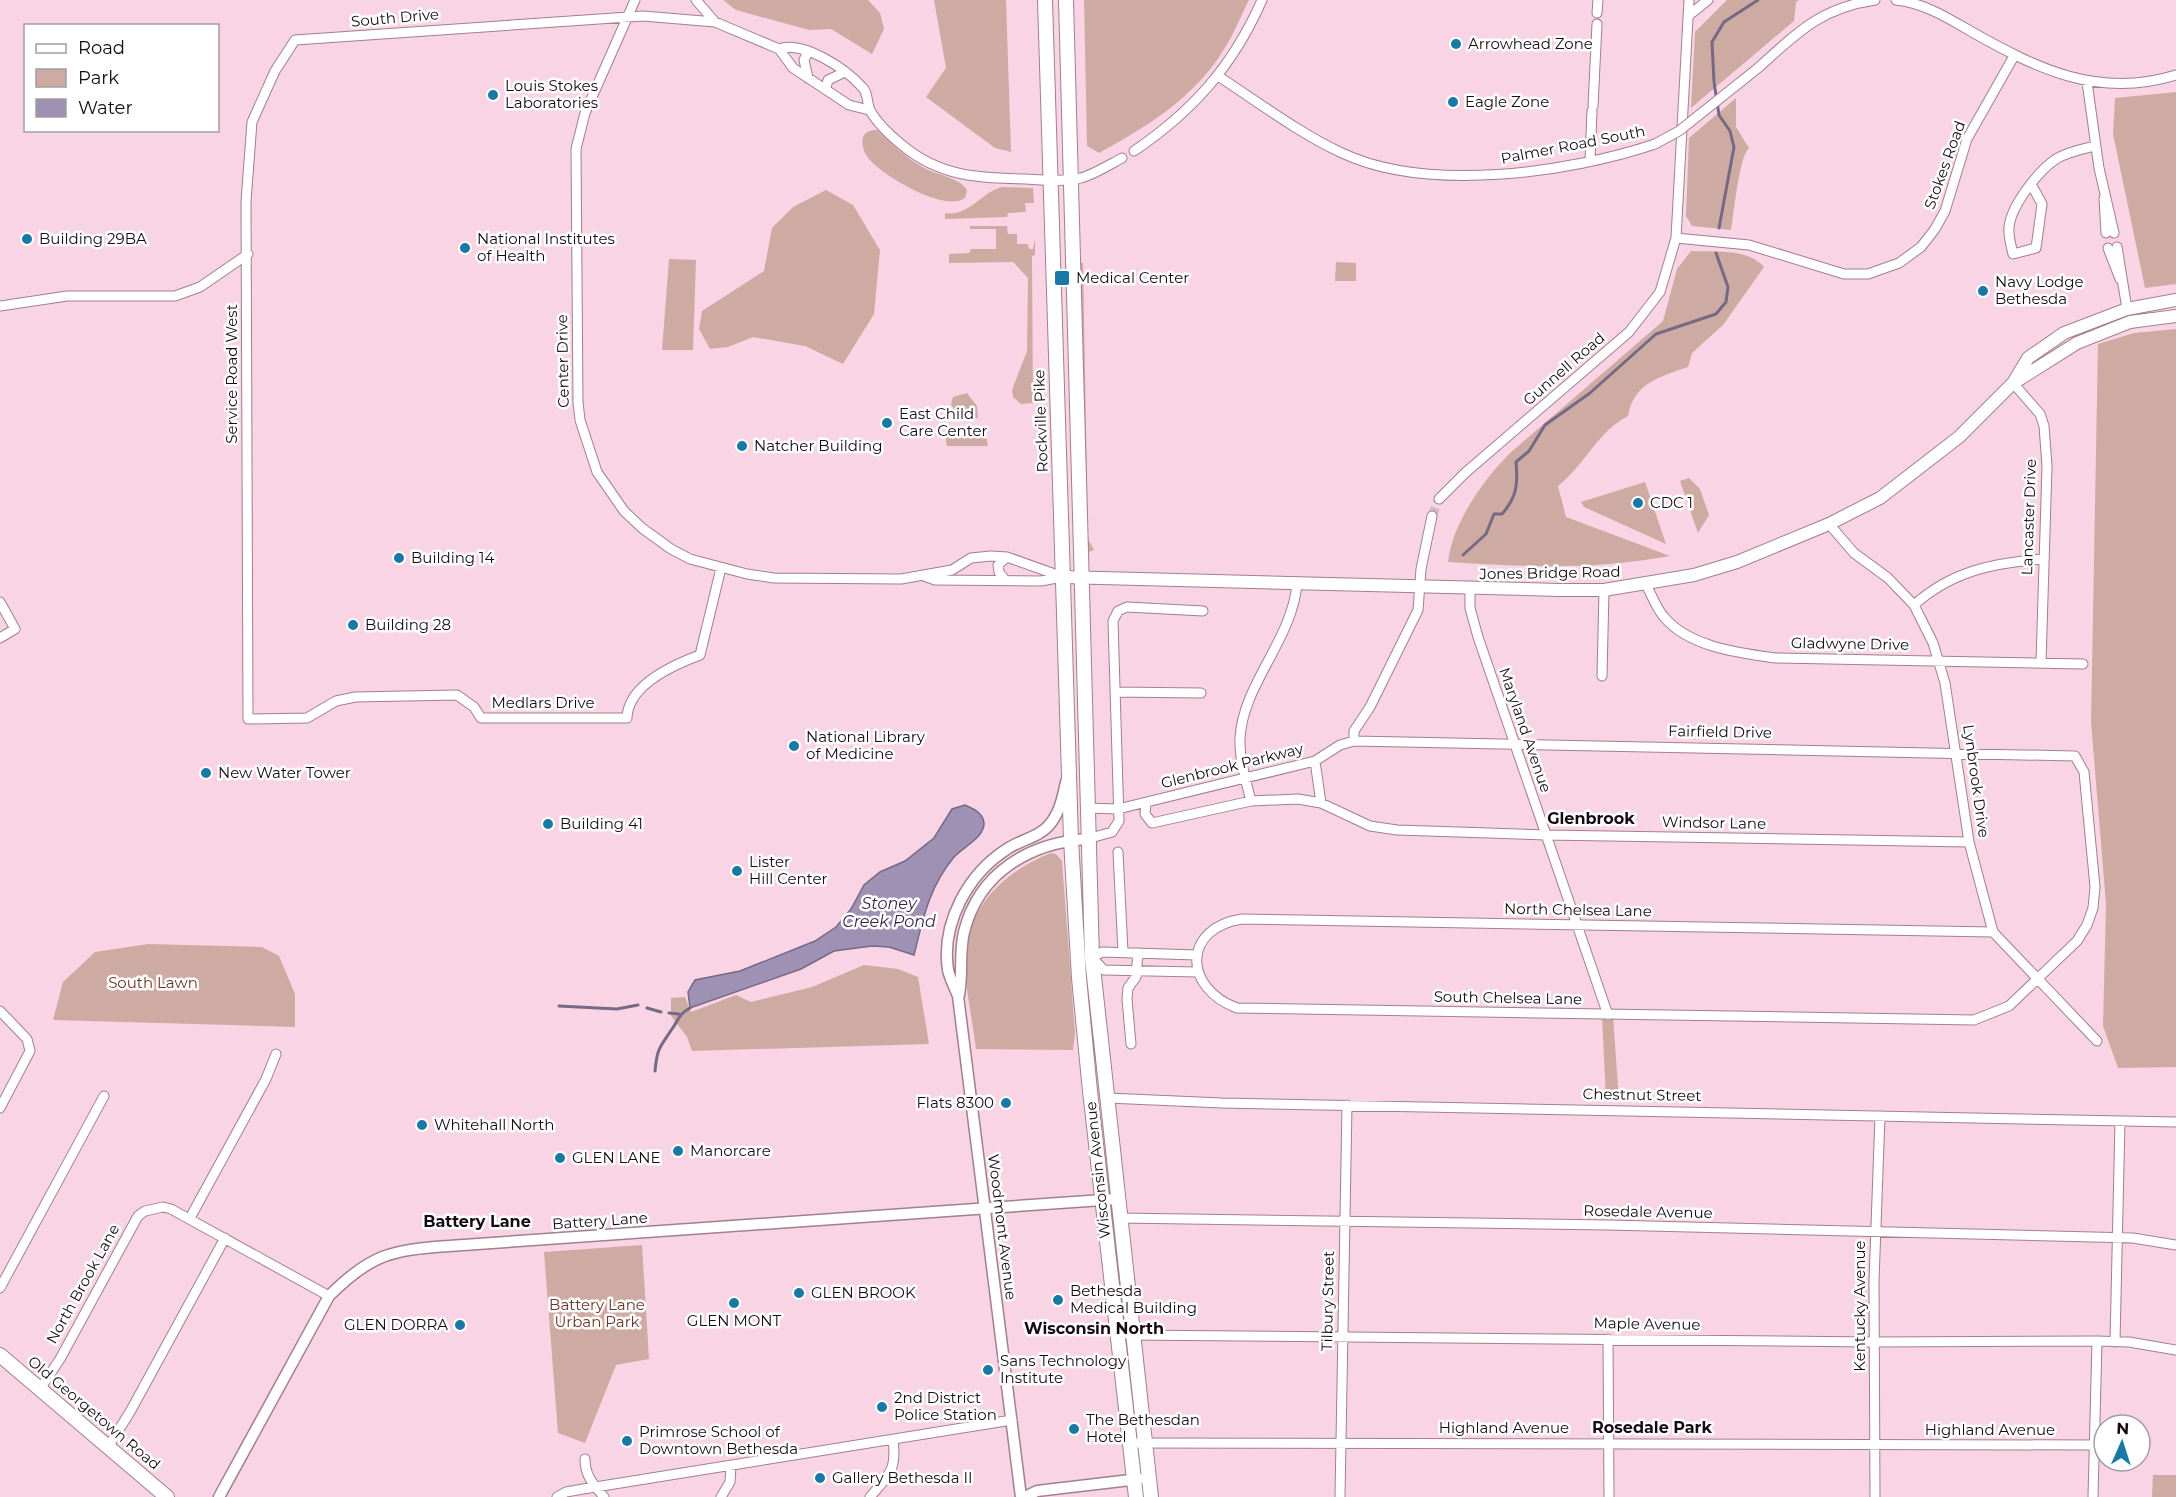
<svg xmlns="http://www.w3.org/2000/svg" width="2176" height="1497" font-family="Montserrat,sans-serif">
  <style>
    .green { fill: #ceaba2 }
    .water { fill: #9f91b4; stroke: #766983; stroke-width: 1.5 }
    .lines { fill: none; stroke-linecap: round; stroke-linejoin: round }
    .stream { stroke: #766983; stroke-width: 3 }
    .minor-tunnel { stroke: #d7b6c5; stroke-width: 9; stroke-dasharray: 9 4.5; stroke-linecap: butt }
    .minor-casing { stroke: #a17f8f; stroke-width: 11 }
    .tertiary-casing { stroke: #a17f8f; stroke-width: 13 }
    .secondary-casing { stroke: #a17f8f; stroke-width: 14 }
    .primary-casing { stroke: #a17f8f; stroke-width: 16 }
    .minor { stroke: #fff; stroke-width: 9 }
    .tertiary { stroke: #fff; stroke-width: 10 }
    .secondary { stroke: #fff; stroke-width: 12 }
    .primary { stroke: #fff; stroke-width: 14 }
    .minor-bridge-casing { stroke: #a17f8f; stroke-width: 11; stroke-linecap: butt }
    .minor-bridge { stroke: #fff; stroke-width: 9 }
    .poi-dot { fill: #1879a6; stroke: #fff; stroke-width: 2 }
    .labels { text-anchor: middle; stroke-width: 5; stroke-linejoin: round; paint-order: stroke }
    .street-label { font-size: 15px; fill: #170b11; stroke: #fff }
    .poi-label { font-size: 15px; fill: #170b11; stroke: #fff; text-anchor: start }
    .park-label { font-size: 15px; fill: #6c3427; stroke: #fff }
    .neighbourhood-label { font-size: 16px; font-weight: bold; fill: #170b11; stroke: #fff }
    .water-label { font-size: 16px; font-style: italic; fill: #331d4b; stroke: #fff }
  </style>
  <rect width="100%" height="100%" fill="#f9d4e5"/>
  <!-- green -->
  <path class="green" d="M 723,0 L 868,0 L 880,13 L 884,29 L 872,54 L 831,29 L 809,30 L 736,10 Z
    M 934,0 L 1006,0 L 1011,152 L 995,148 L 926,97 L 946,68 Z
    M 1084,0 L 1249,0 C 1240,18 1232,38 1221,54 C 1191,100 1146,127 1099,153 L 1087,146 Z
    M 1727,0 L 1799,0 L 1796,2 L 1794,21 L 1691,108 L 1695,32 Z
    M 2176,92 L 2176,284 L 2145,288 L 2113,134 L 2115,98 Z
    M 1736,98 L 1736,127 L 1749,148 C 1739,156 1734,214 1731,230 L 1692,226 L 1686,216 L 1689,138 Z
    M 877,130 C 892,144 907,159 926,169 C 938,175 960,178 967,190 L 965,198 C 945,213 883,176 869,159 C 860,148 858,129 877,130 Z
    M 1002,187 L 1033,188 L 1034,203 L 1025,203 L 1026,212 L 1008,213 L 1007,217 L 945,219 L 945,213 C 969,217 981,192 1002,187 Z
    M 826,190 L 853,205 L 880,250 L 874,314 L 843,364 L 805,346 L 753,337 L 728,347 L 710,349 L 699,329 L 702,311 L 764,271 L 772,228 L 793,207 Z
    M 970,226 L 1007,226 L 1008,234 L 1017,234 L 1017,244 L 1028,244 L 1029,249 L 1033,249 L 1035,239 L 1035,255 L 1032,256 L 1033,403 L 1021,404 L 1013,397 L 1012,390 L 1027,351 L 1028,278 L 1013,262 L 949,263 L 949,254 L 969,253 L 971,249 L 996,249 L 996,229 L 970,229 Z
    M 1691,251 C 1714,252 1748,248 1764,267 L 1723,325 L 1692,353 L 1688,367 C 1659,377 1634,383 1628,416 C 1597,432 1585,465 1558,486 L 1566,517 L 1670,556 C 1594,570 1525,567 1448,562 C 1452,524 1483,480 1510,453 L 1663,321 L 1677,269 Z
    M 669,259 L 696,260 L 693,350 L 662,350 Z
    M 1083,262 L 1088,539 L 1094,550 L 1089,552 L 1087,544 L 1079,264 Z
    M 1336,262 L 1356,263 L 1356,281 L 1335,281 Z
    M 2176,329 L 2176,1067 L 2118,1068 L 2103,1026 L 2106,904 L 2091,722 L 2098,344 L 2134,333 Z
    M 967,393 L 977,406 L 978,418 L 959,419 L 951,404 L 953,397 Z
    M 984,427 L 988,446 L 947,446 L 945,435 Z
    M 1689,478 L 1700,489 L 1709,515 L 1698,533 L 1680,481 Z
    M 1645,482 L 1666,544 L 1584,507 L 1581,502 Z
    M 1051,853 L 1056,854 L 1062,861 L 1075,1033 L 1073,1050 L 976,1049 C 972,1017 963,980 966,948 C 972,901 1010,869 1051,853 Z
    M 148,944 L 262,947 L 279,956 L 295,994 L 295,1027 L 53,1020 L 63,982 L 95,952 Z
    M 864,965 L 898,969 L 918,977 L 929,1044 L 692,1051 L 687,1037 L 671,1016 L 671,998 L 685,997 L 691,1012 L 736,995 L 751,1002 L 812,987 Z
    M 1602,1016 L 1613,1016 L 1619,1100 L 1606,1099 Z
    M 642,1245 L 649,1359 L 616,1365 L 585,1443 L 558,1433 L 544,1252 Z
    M 2153,1475 L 2176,1475 L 2176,1497 L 2152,1497 Z"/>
  <!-- water -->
  <path class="water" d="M 965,805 C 974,809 983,813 984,823 C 985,837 962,848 954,857 C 929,887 923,919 914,955 L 889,947 L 872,946 L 834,951 L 801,969 L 690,1008 L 688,992 L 695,980 L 740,971 L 815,941 L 836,927 L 851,909 L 864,885 L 880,872 L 905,861 L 934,838 L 952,809 Z"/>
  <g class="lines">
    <!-- stream -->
    <path class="stream" d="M 1719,228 L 1734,147 L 1730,131 L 1719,115 L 1714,82 L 1712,42 L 1724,22 L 1758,0
      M 1463,555 L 1486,534 L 1494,514 L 1502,514 C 1517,497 1518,484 1516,462 L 1529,451 L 1545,425 L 1590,393 L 1656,334 L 1716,314 L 1726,302 L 1728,287 L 1716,253
      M 559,1006 L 617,1009 L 638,1005
      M 647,1008 L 661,1012
      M 669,1013 L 679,1014
      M 655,1071 C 657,1048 660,1047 672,1029 C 679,1019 679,1014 690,1008"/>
    <!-- minor-tunnel -->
    <path class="minor-tunnel" d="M 1432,516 L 1439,499"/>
    <!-- minor casing -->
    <g class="minor-casing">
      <path id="minor" d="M 635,0 L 585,113 L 576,149 L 578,402 L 580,420 L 597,472 L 624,511 L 642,528 L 671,549 L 690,559 L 747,574 L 774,578 L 901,579 L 952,570 L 971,558 L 991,556 L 1007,557 L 1063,577
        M 696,0 L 715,22
        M 1896,0 C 1924,3 1948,18 1972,32 C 2038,69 2098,99 2176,75
        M 1597,13 L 1598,0
        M 1688,16 L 1708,0
        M 779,49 C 803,40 846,69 862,87 C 869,93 866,104 871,112 C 878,124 891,136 902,145 C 940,177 979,178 1026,179 C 1044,180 1064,182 1081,178 C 1095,174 1109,165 1122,158
        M 1758,68 C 1797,33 1820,8 1875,0
        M 1218,76 C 1258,102 1299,133 1342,153 C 1427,193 1569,173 1655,144
        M 808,78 L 804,60 L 808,52
        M 2087,82 L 2099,168 L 2114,233
        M 826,88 L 828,80 L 845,72
        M 1593,106 L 1597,24
        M 1134,151 C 1193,111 1233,66 1262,0
        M 1590,160 L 1592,111
        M 2031,184 L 2042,204 L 2036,248 L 2013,254 C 2011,245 2008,236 2009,227 C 2011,206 2038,171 2056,159 C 2067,152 2083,149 2095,146
        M 2104,198 L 2106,233
        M 1676,238 L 1749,245 L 1844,274 L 1868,274 L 1899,263 L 1921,247 L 1935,229 L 1945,211 L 1967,139 L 2014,56
        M 2117,247 L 2127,309
        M 2108,248 L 2120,279
        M 0,306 L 67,296 L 175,296 L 200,287 L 248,254
        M 2013,383 L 2040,414 L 2044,426 L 2047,466 L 2041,663
        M 1439,499 L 1465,473 L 1629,332 L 1660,292 L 1676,238 L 1689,0
        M 1829,524 L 1854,553 L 1888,578 L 1914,605 L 1933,643 L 1945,683 L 1969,842 L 1993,932 L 2097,1041
        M 721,568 L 700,655 C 673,665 628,685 627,718 L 481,718 L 474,707 L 457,695 L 355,697 L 336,701 L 307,718 L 248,719 L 246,201 L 252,122 L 275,71 L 295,40 L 643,16 L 715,22 L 779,49 L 793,68 L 849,105 L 869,110
        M 924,576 L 935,580 L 1041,581 L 1062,577
        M 1005,580 L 999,572 L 998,565 L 1007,557
        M 1646,585 C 1652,595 1656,608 1664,617 C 1689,647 1739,653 1775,658 L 2083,664
        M 1470,589 L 1470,608 L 1478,637 L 1608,1015
        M 0,602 L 15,629 L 0,638
        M 1914,605 C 1952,571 1993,563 2043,559
        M 1602,676 L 1604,590
        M 1115,692 L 1201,693
        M 1354,741 L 2075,756 L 2084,772 L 2095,887 L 2093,908 L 2087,925 L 2077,941 L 2009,1006 L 1974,1020 L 1237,1008 C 1183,988 1182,928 1242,919 L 1993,932
        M 1315,761 L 1321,803
        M 1251,801 C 1246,781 1239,759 1240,738 C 1243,684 1292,640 1297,584
        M 1146,803 L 1145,814 L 1152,823 L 1251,801 L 1298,799 L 1321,803 L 1370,826 L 1397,830 L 1546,835 L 1969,842
        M 1086,808 L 1118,809 L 1315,761 L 1340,745 L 1354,741 L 1354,731 L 1370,707 L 1418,610 L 1421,569 L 1432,516
        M 1087,839 L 1112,832 L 1119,821 L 1113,621 L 1118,611 L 1127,607 L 1203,611
        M 1118,852 L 1123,952
        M 1197,955 L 1102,952 L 1092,958 L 1104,970 L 1197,972
        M 0,1011 L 27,1039 L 30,1051 L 0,1108
        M 1131,1044 L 1127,999 L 1128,988 L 1136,977 L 1138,953
        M 1107,1098 L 1222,1103 L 2176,1122
        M 190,1218 L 266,1079 L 276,1054
        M 1119,1218 L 1608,1225 L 2133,1238 L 2176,1245
        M 0,1288 L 104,1096
        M 1129,1335 L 1875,1342 L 2097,1341 L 2129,1342 L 2176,1350
        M 1608,1339 L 1609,1497
        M 2115,1342 L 2120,1121
        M 40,1389 L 60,1359 L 138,1216 L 145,1211 L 163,1207 L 171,1209 L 329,1296
        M 1130,1443 L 2094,1445
        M 108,1447 L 130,1412 L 225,1238
        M 585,1459 C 585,1476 593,1484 604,1497
        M 557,1497 L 566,1492 L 583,1489 L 1012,1420
        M 721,1497 L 730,1482 L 731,1466
        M 870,1497 C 889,1475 897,1470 893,1440
        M 1340,1497 L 1347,1105
        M 1875,1497 L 1874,1281 L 1880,1116
        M 2093,1497 L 2097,1341"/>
    </g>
    <!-- tertiary casing -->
    <g class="tertiary-casing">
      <path id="tertiary" d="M 959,995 C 963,974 959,952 964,932 C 979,872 1030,843 1087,839
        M 219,1497 L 329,1296 C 371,1254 391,1250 449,1246 L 1117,1199
        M 1021,1497 L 958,996 C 955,988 950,979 948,970 C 941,923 968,874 1007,849 C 1020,840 1040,837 1050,824 C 1060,812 1063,796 1066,782
        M 1025,1497 L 1037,1491 L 1139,1479"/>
    </g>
    <!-- secondary casing -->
    <g class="secondary-casing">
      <path id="secondary" d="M 2015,382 L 2077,343 L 2130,322 L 2176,316
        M 1063,577 L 1560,590 L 1604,590 L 1694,575 L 1737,562 L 1829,524 L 1880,498 L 1959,437 L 2013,383 L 2028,358 L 2064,333 L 2127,309 L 2176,300"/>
    </g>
    <!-- primary casing -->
    <g class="primary-casing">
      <path id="primary" d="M 1045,0 L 1071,840 L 1079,978 L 1090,1091 L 1136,1497
        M 1066,0 L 1092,958 L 1151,1497
        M 0,1355 L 167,1497"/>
    </g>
    <!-- minor -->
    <use href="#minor" class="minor"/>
    <!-- tertiary -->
    <use href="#tertiary" class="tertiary"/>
    <!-- secondary -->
    <use href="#secondary" class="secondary"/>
    <!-- primary -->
    <use href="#primary" class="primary"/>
    <!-- minor-bridge casing -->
    <g class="minor-bridge-casing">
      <path id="minor-bridge" d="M 1655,144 L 1679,131 L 1758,68"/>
    </g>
    <!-- minor-bridge -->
    <use href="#minor-bridge" class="minor-bridge"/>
  </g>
  <!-- markers -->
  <g class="poi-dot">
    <circle cx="1456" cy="44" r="6"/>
    <circle cx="493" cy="95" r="6"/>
    <circle cx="1453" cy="102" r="6"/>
    <circle cx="27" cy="239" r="6"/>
    <circle cx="465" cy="248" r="6"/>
    <rect x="1054" y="270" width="16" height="16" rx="3"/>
    <circle cx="1983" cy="291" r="6"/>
    <circle cx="887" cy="423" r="6"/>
    <circle cx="742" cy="446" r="6"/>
    <circle cx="1638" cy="503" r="6"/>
    <circle cx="399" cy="558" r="6"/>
    <circle cx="353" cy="625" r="6"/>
    <circle cx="794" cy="746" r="6"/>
    <circle cx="206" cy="773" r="6"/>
    <circle cx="548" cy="824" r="6"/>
    <circle cx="737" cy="871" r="6"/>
    <circle cx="1006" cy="1103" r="6"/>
    <circle cx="422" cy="1125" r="6"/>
    <circle cx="678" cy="1151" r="6"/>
    <circle cx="560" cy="1158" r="6"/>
    <circle cx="799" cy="1293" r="6"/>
    <circle cx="1058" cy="1300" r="6"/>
    <circle cx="734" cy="1303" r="6"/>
    <circle cx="460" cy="1325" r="6"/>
    <circle cx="988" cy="1370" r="6"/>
    <circle cx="882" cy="1407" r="6"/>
    <circle cx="1074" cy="1429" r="6"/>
    <circle cx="627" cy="1441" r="6"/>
    <circle cx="820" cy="1478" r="6"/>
  </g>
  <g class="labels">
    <!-- street labels -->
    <g class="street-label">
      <text transform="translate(395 18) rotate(-5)" y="5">South Drive</text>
      <text transform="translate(1573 145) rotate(-11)" y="5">Palmer Road South</text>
      <text transform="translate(1945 165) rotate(-70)" y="5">Stokes Road</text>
      <text transform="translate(563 361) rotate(-91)" y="5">Center Drive</text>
      <text transform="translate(1564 369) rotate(-41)" y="5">Gunnell Road</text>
      <text transform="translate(232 374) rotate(-90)" y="5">Service Road West</text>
      <text transform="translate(1041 421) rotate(-92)" y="5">Rockville Pike</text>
      <text transform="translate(2029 517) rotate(-88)" y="5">Lancaster Drive</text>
      <text transform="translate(1550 573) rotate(-1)" y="5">Jones Bridge Road</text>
      <text transform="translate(1850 644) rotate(1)" y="5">Gladwyne Drive</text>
      <text x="543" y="708">Medlars Drive</text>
      <text transform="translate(1525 730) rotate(71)" y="5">Maryland Avenue</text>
      <text transform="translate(1720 732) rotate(1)" y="5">Fairfield Drive</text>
      <text transform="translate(1232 766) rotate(-14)" y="5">Glenbrook Parkway</text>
      <text transform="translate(1976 781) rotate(82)" y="5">Lynbrook Drive</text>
      <text transform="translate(1714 823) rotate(1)" y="5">Windsor Lane</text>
      <text transform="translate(1578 910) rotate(1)" y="5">North Chelsea Lane</text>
      <text transform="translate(1508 998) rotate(1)" y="5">South Chelsea Lane</text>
      <text transform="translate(1642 1095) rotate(1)" y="5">Chestnut Street</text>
      <text transform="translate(1098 1170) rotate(-96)" y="5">Wisconsin Avenue</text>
      <text transform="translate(1648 1212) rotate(1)" y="5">Rosedale Avenue</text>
      <text transform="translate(600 1221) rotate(-4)" y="5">Battery Lane</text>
      <text transform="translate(1002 1227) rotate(83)" y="5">Woodmont Avenue</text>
      <text transform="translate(83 1284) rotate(-61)" y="5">North Brook Lane</text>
      <text transform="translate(1328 1301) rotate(-89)" y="5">Tilbury Street</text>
      <text transform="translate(1860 1306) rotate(-90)" y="5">Kentucky Avenue</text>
      <text transform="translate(1647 1324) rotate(1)" y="5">Maple Avenue</text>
      <text transform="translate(94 1413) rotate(40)" y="5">Old Georgetown Road</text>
      <text x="1504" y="1433">Highland Avenue</text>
      <text x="1990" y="1435">Highland Avenue</text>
    </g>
    <!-- poi labels -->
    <g class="poi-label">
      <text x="1468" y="49">Arrowhead Zone</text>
      <text x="505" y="91">Louis Stokes<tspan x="505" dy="17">Laboratories</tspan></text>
      <text x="1465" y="107">Eagle Zone</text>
      <text x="39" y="244">Building 29BA</text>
      <text x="477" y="244">National Institutes<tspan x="477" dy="17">of Health</tspan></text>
      <text x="1076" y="283">Medical Center</text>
      <text x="1995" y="287">Navy Lodge<tspan x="1995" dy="17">Bethesda</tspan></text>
      <text x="899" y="419">East Child<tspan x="899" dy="17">Care Center</tspan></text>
      <text x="754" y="451">Natcher Building</text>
      <text x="1650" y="508">CDC 1</text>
      <text x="411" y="563">Building 14</text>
      <text x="365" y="630">Building 28</text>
      <text x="806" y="742">National Library<tspan x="806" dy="17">of Medicine</tspan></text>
      <text x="218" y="778">New Water Tower</text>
      <text x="560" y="829">Building 41</text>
      <text x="749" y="867">Lister<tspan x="749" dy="17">Hill Center</tspan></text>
      <text x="994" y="1108" text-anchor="end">Flats 8300</text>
      <text x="434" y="1130">Whitehall North</text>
      <text x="690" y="1156">Manorcare</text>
      <text x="572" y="1163">GLEN LANE</text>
      <text x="1070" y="1296">Bethesda<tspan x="1070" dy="17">Medical Building</tspan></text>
      <text x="811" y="1298">GLEN BROOK</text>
      <text x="734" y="1326" text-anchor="middle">GLEN MONT</text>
      <text x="448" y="1330" text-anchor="end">GLEN DORRA</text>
      <text x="1000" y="1366">Sans Technology<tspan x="1000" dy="17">Institute</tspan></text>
      <text x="894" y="1403">2nd District<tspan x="894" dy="17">Police Station</tspan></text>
      <text x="1086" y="1425">The Bethesdan<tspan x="1086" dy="17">Hotel</tspan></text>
      <text x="639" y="1437">Primrose School of<tspan x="639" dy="17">Downtown Bethesda</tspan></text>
      <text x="832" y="1483">Gallery Bethesda II</text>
    </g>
    <!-- park labels -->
    <g class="park-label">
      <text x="153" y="988">South Lawn</text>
      <text x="597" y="1310">Battery Lane<tspan x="597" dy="17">Urban Park</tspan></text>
    </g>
    <!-- neighbourhood labels -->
    <g class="neighbourhood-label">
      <text x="1591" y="824">Glenbrook</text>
      <text x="477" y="1227">Battery Lane</text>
      <text x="1094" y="1334">Wisconsin North</text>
      <text x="1652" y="1433">Rosedale Park</text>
    </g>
    <!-- water labels -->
    <g class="water-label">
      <text x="889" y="909">Stoney<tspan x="889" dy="18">Creek Pond</tspan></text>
    </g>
  </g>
  <!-- legend -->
  <rect x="24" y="24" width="195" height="108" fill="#ffffff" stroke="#a29da0" stroke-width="1.5"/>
  <rect x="36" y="44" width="30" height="9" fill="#ffffff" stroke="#a29da0" stroke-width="1.5"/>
  <text x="78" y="54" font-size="18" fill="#170b11">Road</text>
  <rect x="36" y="69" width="30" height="18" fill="#ceaba2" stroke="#a29da0" stroke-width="1.5"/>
  <text x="78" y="84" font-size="18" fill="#170b11">Park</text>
  <rect x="36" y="99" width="30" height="18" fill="#9f91b4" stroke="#a29da0" stroke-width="1.5"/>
  <text x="78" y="114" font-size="18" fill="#170b11">Water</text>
  <!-- north arrow -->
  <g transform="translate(2122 1443) rotate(3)"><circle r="28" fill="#ffffff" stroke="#a29da0" stroke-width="1.5"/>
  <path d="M0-4.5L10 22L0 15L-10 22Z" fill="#1879a6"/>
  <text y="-9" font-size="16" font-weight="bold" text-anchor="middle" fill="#170b11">N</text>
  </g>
</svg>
